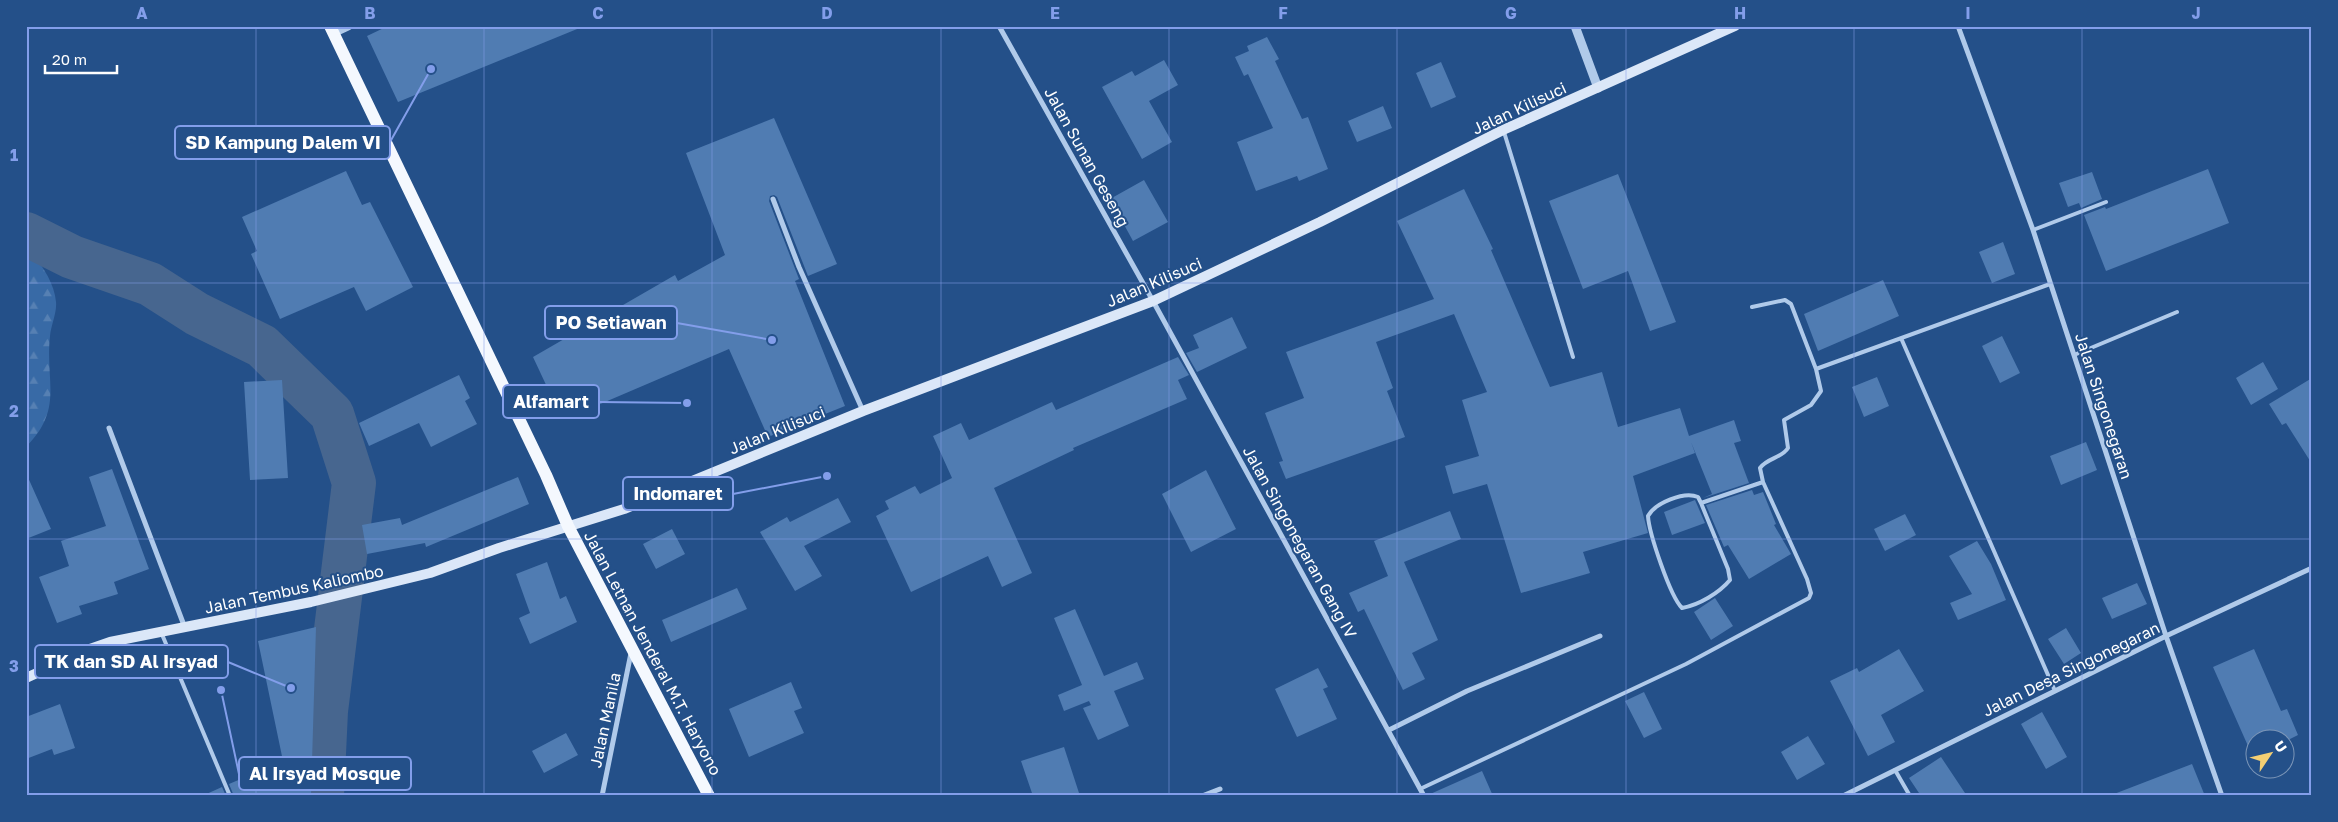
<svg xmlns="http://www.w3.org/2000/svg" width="2338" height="822" font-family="'Golos Text',sans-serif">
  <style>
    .forest { fill: url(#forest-firs) }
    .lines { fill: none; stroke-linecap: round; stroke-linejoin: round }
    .river { stroke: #47668f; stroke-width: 44 }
    .building { fill: #507cb2 }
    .service { stroke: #b0caea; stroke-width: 4 }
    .minor { stroke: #b0caea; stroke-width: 5 }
    .tertiary { stroke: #b0caea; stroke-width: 9 }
    .secondary { stroke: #dbe7f8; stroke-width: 10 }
    .primary { stroke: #f4f8fe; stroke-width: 12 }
    .grid { fill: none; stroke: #839eea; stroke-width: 1; stroke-opacity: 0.55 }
    .labels { text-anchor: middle; stroke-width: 4; stroke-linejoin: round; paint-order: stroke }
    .street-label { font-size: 16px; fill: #fff; stroke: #245089 }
    .leader { fill: none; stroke: #839eea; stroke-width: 2 }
    .callout-dot { fill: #839eea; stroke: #245089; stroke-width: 2 }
    .callout { fill: #245089; stroke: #839eea; stroke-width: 2 }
    .callout-label { font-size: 18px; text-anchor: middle; font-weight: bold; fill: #fff }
    .neatline { fill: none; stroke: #839eea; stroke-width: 2 }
    .grid-label { font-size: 16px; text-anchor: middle; font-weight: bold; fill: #839eea }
  </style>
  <defs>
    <pattern id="forest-firs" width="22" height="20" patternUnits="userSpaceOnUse" patternTransform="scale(1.25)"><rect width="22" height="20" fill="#386aa6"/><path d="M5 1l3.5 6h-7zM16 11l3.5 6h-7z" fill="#5680b3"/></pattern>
  </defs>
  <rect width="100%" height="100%" fill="#245089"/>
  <!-- forest -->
  <path class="forest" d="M 26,245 C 39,262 54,280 56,302 C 57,313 51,325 50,336 C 45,382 64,409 26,447 Z"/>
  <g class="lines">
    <!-- river -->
    <path class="river" d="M 26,234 L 72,257 L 150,284 L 197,314 L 262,346 L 332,414 L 354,483 L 326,711 L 322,796"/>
  </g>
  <!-- building -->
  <path class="building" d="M 388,26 L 582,26 L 582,27 L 398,102 L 367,36 Z
    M 1267,37 L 1279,59 L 1275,61 L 1302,119 L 1308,117 L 1328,169 L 1299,181 L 1297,176 L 1256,191 L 1237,142 L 1273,128 L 1248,74 L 1244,76 L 1235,57 L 1249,51 L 1247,46 Z
    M 1164,60 L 1178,85 L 1149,101 L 1172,142 L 1142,159 L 1102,87 L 1132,71 L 1135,76 Z
    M 1441,62 L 1456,97 L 1431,108 L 1416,73 Z
    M 1383,106 L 1392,128 L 1357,142 L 1348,121 Z
    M 774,118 L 837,264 L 808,276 L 777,197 L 774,195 L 770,196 L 769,201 L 799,279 L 795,281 L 845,406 L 768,437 L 729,349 L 598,405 L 586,391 L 555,404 L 533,357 L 675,275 L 678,281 L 725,255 L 686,153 Z
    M 2208,169 L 2229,223 L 2106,271 L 2084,215 L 2105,207 L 2106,209 Z
    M 346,171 L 362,205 L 370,202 L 413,287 L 366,311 L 354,287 L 280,319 L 251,254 L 257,251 L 242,217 Z
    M 2092,172 L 2102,199 L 2081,208 L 2079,203 L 2068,207 L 2059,183 Z
    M 1618,174 L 1676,322 L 1650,331 L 1628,271 L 1583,289 L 1549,201 Z
    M 1144,180 L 1168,222 L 1133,241 L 1110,199 Z
    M 1464,189 L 1493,249 L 1491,250 L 1550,387 L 1602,372 L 1618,427 L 1680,408 L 1689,436 L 1734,420 L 1741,441 L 1734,443 L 1749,483 L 1703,498 L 1712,494 L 1691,442 L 1695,453 L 1633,476 L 1648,533 L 1583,552 L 1590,573 L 1521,593 L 1487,484 L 1453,494 L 1445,466 L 1479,456 L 1462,400 L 1487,392 L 1454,314 L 1376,342 L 1393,388 L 1387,391 L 1405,437 L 1286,479 L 1279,462 L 1283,461 L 1265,413 L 1304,398 L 1286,352 L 1434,299 L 1397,221 Z
    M 2003,242 L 2015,274 L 1992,283 L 1979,252 Z
    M 1883,280 L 1899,316 L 1818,351 L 1804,314 Z
    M 1232,317 L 1247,348 L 1197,372 L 1186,353 L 1199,348 L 1193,335 Z
    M 2002,336 L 2020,373 L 2000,383 L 1982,346 Z
    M 1178,357 L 1189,375 L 1178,380 L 1187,399 L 1073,448 L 1074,450 L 994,488 L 1032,573 L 1002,587 L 988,556 L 911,592 L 876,516 L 889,509 L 885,501 L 915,486 L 920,494 L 952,478 L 933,436 L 961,423 L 969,440 L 1052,402 L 1056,410 Z
    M 2263,362 L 2278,389 L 2251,405 L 2236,378 Z
    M 459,375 L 470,398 L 465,401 L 477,424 L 431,447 L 419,423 L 369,446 L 359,423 Z
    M 1877,377 L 1889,406 L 1864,417 L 1852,387 Z
    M 2312,378 L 2312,464 L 2286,423 L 2282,425 L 2269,404 Z
    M 282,380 L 288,478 L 250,480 L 244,382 Z
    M 2086,442 L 2097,470 L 2061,485 L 2050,456 Z
    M 112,469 L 149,569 L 114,582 L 118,594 L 79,606 L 82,614 L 57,623 L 39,577 L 69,566 L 61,541 L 106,526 L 89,477 Z
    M 1206,470 L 1236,529 L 1191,552 L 1162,494 Z
    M 26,473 L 51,529 L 26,539 Z
    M 518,477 L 529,504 L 426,547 L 425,543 L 367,554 L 362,525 L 400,518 L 402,525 Z
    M 1752,490 L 1754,495 L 1763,492 L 1776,524 L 1774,525 L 1791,554 L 1749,579 L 1728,545 L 1724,547 L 1706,505 Z
    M 838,498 L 851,522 L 804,546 L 822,576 L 795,591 L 760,532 L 787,517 L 790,522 Z
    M 1695,500 L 1705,523 L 1672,535 L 1664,512 Z
    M 1450,511 L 1461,539 L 1404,562 L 1438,640 L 1412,653 L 1425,679 L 1403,690 L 1364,609 L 1358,612 L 1349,593 L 1388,576 L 1374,541 Z
    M 1905,514 L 1916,535 L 1885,551 L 1874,529 Z
    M 672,529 L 685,554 L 656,569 L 643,544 Z
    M 1977,541 L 1991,564 L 2006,600 L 1958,620 L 1950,603 L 1972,594 L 1949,556 Z
    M 547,562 L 560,599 L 566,596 L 577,622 L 530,644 L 519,618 L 530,613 L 516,574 Z
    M 2137,583 L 2147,604 L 2112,619 L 2102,598 Z
    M 737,588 L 747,609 L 671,642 L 662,620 Z
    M 1715,598 L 1733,626 L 1711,640 L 1694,612 Z
    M 1075,609 L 1104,676 L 1137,662 L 1144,679 L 1114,691 L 1129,726 L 1098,740 L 1083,708 L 1091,705 L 1089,701 L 1064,711 L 1058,695 L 1082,685 L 1054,618 Z
    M 316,627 L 311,796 L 234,796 L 229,784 L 283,761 L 258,641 Z
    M 2066,628 L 2081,653 L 2064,664 L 2048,639 Z
    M 1899,649 L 1924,691 L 1881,715 L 1895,742 L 1868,756 L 1830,681 L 1857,668 L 1859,672 Z
    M 2254,649 L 2281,711 L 2287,709 L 2298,735 L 2286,741 L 2256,740 L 2256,753 L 2252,755 L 2213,667 Z
    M 1318,668 L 1328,687 L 1323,689 L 1337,719 L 1297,737 L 1275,689 Z
    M 791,682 L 802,708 L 794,711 L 804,733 L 749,757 L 729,709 Z
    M 1644,692 L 1662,729 L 1644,738 L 1625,701 Z
    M 60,704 L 75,748 L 54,755 L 52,749 L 26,759 L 26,717 Z
    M 2042,712 L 2067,757 L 2046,769 L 2021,724 Z
    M 566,733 L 578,755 L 544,773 L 532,751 Z
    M 1808,736 L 1825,764 L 1797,780 L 1781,752 Z
    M 1064,747 L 1080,796 L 1033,796 L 1021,761 Z
    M 1941,757 L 1967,796 L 1921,796 L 1909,778 Z
    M 2192,764 L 2205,796 L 2115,796 L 2114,794 Z
    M 1482,771 L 1493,796 L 1428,796 L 1428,795 Z
    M 222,787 L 226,796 L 202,796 Z"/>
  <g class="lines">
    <!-- service -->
    <path class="service" d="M 1504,132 L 1573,357
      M 2033,230 L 2106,202
      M 1752,307 L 1785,300 L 1791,304 L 1816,369 L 2050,284
      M 1901,338 L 2055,691
      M 2074,355 L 2177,312
      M 1701,503 L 1698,497 C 1684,491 1655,503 1648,516 C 1649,533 1670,596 1682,608 C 1699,605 1719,593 1730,580 L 1728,569 L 1701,503 L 1763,482 L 1760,468 C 1767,458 1782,458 1788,448 L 1784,420 L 1811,405 L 1821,391 L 1816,369
      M 161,632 L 230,796
      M 1895,770 L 1910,796
      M 1420,789 L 1686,664 L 1809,598 L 1811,593 L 1807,579 L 1763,482"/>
    <!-- minor -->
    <path class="minor" d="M 999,26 L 1153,301 L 1424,796
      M 1958,26 L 2033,230 L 2166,636 L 2222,796
      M 773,199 L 799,267 L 863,411
      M 109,428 L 185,628
      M 1389,730 L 1467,691 L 1600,636
      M 602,796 L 631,653
      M 1202,796 L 1220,789
      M 1843,796 L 2166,636 L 2312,568"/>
    <!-- tertiary -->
    <path class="tertiary" d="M 1575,26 L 1598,88
      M 333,33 L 348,26"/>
    <!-- secondary -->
    <path class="secondary" d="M 26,678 L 87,650 L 110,642 L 311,602 L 430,573 L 499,548 L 624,509 L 863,411 L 1153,301 L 1320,222 L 1503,130 L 1735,26"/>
    <!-- primary -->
    <path class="primary" d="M 330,26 L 546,475 L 568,526 L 709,796"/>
  </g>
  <!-- grid -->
  <path class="grid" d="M 256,26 L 256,796M 484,26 L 484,796M 712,26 L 712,796M 941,26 L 941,796M 1169,26 L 1169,796M 1397,26 L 1397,796M 1626,26 L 1626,796M 1854,26 L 1854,796M 2082,26 L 2082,796M 26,283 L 2312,283M 26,539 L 2312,539"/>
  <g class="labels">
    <!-- street labels -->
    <g class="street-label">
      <text transform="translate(1519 108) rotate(-25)" y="6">Jalan Kilisuci</text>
      <text transform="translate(1087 157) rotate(61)" y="6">Jalan Sunan Geseng</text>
      <text transform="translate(1154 282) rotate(-23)" y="6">Jalan Kilisuci</text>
      <text transform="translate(2104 406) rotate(72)" y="6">Jalan Singonegaran</text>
      <text transform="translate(777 430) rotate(-22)" y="6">Jalan Kilisuci</text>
      <text transform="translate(1300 542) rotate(61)" y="6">Jalan Singonegaran Gang IV</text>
      <text transform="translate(294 589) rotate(-12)" y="6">Jalan Tembus Kaliombo</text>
      <text transform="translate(653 653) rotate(62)" y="6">Jalan Letnan Jenderal M.T. Haryono</text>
      <text transform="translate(2071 669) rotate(-26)" y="6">Jalan Desa Singonegaran</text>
      <text transform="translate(605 720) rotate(-78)" y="6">Jalan Manila</text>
    </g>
  </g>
  <!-- callouts -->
  <path class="leader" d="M431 69L390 142M772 340L677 323M687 403L599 402M827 476L733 494M291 688L228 662M221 690L239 774"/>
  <g class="callout-dot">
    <circle cx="431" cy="69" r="5"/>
    <circle cx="772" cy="340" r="5"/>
    <circle cx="687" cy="403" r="5"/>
    <circle cx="827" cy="476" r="5"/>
    <circle cx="291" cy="688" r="5"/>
    <circle cx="221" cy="690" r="5"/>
  </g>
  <g class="callout">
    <rect x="175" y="126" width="215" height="33" rx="5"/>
    <rect x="545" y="306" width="132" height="33" rx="5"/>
    <rect x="503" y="385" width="96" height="33" rx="5"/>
    <rect x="623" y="477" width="110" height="33" rx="5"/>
    <rect x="35" y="645" width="193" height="33" rx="5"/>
    <rect x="239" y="757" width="172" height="33" rx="5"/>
  </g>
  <g class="callout-label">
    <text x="283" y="149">SD Kampung Dalem VI</text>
    <text x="611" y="329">PO Setiawan</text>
    <text x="551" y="408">Alfamart</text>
    <text x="678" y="500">Indomaret</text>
    <text x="131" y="668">TK dan SD Al Irsyad</text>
    <text x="325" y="780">Al Irsyad Mosque</text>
  </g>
  <!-- border -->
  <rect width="2338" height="822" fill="none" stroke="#245089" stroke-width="55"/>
  <!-- north arrow -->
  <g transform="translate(2270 754) rotate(55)"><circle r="24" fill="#245089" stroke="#7c96b8"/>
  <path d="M0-4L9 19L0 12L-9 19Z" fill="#f4cf73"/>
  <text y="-8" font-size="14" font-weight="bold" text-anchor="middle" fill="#ffffff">U</text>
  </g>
  <!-- scale -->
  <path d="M45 65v8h72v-8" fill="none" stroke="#ffffff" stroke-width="2.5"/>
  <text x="52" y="65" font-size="15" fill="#ffffff" stroke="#245089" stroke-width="4" paint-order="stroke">20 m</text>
  <rect x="28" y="28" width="2282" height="766" class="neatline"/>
  <g class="grid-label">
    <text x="142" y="19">A</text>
    <text x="370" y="19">B</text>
    <text x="598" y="19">C</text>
    <text x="827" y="19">D</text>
    <text x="1055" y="19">E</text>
    <text x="1283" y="19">F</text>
    <text x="1511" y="19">G</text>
    <text x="1740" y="19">H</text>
    <text x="1968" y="19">I</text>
    <text x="2196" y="19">J</text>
    <text x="14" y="161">1</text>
    <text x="14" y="417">2</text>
    <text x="14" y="672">3</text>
  </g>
</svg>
